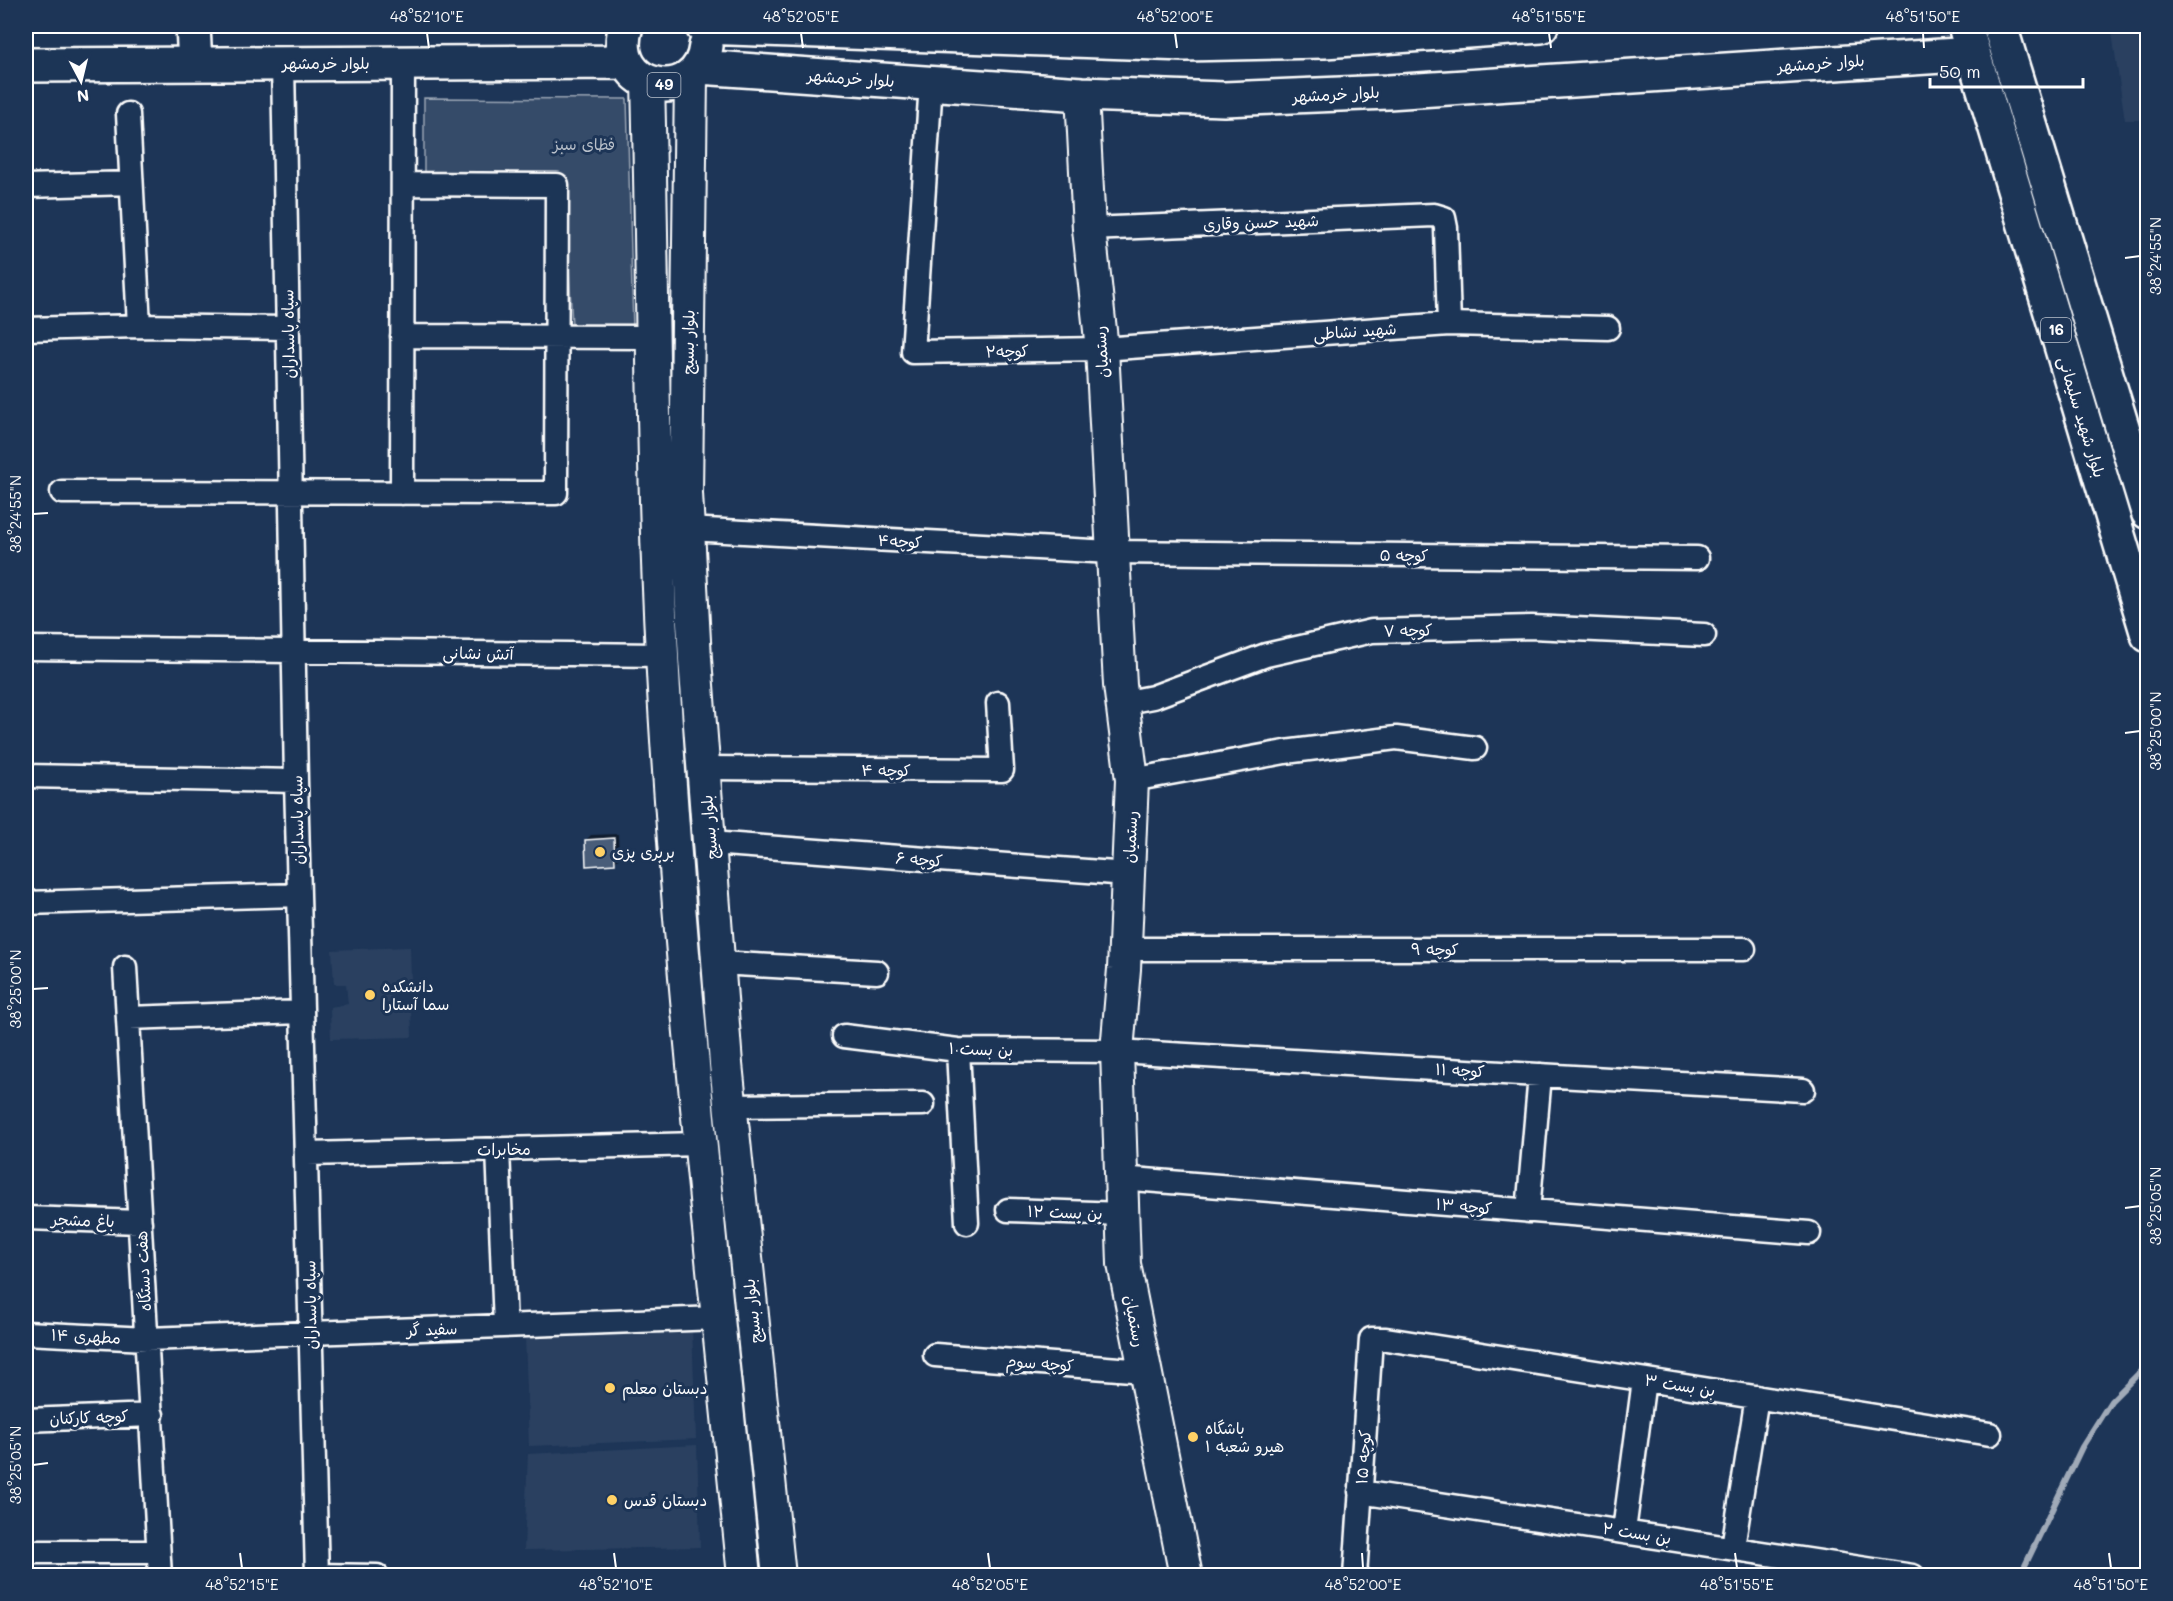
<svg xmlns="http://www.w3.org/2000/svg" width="2173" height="1601" font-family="Mali,'Playpen Sans Arabic',sans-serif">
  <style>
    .built { fill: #2a4161 }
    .green { fill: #364b69; stroke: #9aa5b4; stroke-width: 1.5 }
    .shadow { fill: #0007 }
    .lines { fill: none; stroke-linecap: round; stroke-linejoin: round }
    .stream { stroke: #a0aab8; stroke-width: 6 }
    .building { fill: #4a5d79; stroke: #fff; stroke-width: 1.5 }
    .street-casing { stroke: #fff; stroke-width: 27 }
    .secondary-casing { stroke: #fff; stroke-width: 36 }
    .primary-casing { stroke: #fff; stroke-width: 38 }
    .highway-casing { stroke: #fff; stroke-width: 38 }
    .street { stroke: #1d3557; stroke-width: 22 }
    .secondary { stroke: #1d3557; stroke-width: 32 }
    .primary { stroke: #1d3557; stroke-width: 33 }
    .highway { stroke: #1d3557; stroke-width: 33 }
    .ticks { fill: none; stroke: #fff; stroke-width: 2 }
    .poi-dot { fill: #ffd166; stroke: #1d3557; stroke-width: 2 }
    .labels { text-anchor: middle; stroke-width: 6; stroke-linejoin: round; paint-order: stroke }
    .shield { fill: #1d3557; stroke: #bbc2cd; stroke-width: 1.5 }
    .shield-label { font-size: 15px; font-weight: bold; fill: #fff }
    .street-label { font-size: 16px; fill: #fff; stroke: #1d3557 }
    .park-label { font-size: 16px; fill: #b9c0ca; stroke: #1d3557 }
    .poi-label { font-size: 16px; fill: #fff; stroke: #1d3557; text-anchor: start }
    .neatline { fill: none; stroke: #fff; stroke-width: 2 }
    .ticks-label { font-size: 15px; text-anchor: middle; fill: #fff }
  </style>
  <rect width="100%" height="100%" fill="#1d3557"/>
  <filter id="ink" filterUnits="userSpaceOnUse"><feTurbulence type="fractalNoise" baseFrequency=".0167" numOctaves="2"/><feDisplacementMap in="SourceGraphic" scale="12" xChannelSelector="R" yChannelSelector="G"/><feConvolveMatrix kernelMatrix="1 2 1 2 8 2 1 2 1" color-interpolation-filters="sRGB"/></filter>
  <g filter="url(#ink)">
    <!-- built -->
    <path class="built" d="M 2111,26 L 2147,26 L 2147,120 L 2125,120 Z
      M 410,947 L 411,983 L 393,985 L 393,1008 L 411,1009 L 412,1037 L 331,1039 L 330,1007 L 348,1004 L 346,984 L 334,984 L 332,950 Z
      M 692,1328 L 696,1439 L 529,1446 L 525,1336 Z
      M 697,1445 L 700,1547 L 524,1550 L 528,1454 Z"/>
    <!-- green -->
    <path class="green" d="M 424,98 L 627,99 L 633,330 L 572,326 L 565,183 L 424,172 Z"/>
    <!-- shadow -->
    <path class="shadow" d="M 618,834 L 619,858 L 614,863 L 586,840 L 591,835 Z"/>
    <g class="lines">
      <!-- stream -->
      <path class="stream" d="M 2020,1576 L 2082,1447 L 2111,1401 L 2148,1364"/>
    </g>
    <!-- building -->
    <path class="building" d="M 614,838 L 615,864 L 586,866 L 585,840 Z"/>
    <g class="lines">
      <!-- street casing -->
      <g class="street-casing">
        <path id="street" d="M 283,64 L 296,781 L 317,1576
          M 931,83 L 913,352 L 1102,349 L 1449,324 L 1608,328
          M 128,114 L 139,326 L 288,328
          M 26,186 L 131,183
          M 1089,229 L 1434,215 L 1444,218 L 1446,228 L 1449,324
          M 26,329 L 139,326
          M 402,336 L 651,337
          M 62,492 L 556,493 L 557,185 L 403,184
          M 402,493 L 403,63
          M 688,529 L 1111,552 L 1697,558
          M 26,648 L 662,655
          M 1122,703 L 1153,697 L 1266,655 L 1372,631 L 1532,627 L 1704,635
          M 704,768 L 1002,770 L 998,703
          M 26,776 L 296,781
          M 1132,780 L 1285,752 L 1396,738 L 1475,748
          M 710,843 L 1128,874
          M 26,903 L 299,895
          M 1125,949 L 1744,949
          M 719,963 L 877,972
          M 125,967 L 160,1576
          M 128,1018 L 302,1012
          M 844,1036 L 958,1050 L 1117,1051 L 1803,1090
          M 958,1050 L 967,1223
          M 731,1106 L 923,1104
          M 498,1149 L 505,1326
          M 308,1154 L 700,1144
          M 1120,1178 L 1809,1233
          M 1008,1210 L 1122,1214
          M 1528,1211 L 1540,1075
          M 26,1218 L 140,1222
          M 26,1333 L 147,1339 L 718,1318
          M 935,1355 L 1145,1371
          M 26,1420 L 152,1415
          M 1360,1492 L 1913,1576
          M 1624,1531 L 1644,1380
          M 1733,1547 L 1757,1397
          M 26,1552 L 158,1552
          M 317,1575 L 377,1576
          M 1355,1576 L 1371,1339 L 1386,1339 L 1990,1434"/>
      </g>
      <!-- secondary casing -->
      <g class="secondary-casing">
        <path id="secondary" d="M 691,76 L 686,493 L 695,659 L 726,1064 L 779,1576
          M 648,82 C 653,273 652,463 662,654 C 678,962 714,1269 744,1576
          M 1082,94 L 1089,229 L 1102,349 L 1120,685 L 1132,780 L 1124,969 L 1117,1051 L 1124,1264 L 1186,1576"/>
      </g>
      <!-- primary casing -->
      <g class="primary-casing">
        <path id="primary" d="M 193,26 L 195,64
          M 626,26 C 606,92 699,108 706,46
          M 703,27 L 1185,44 L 1324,41 L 1541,26
          M 26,65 L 626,62
          M 699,67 L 1082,94 L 1224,99 L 1388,92 L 1973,54"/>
      </g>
      <!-- highway casing -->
      <g class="highway-casing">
        <path id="highway" d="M 1965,26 L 2148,635
          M 2000,26 L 2148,512"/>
      </g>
      <!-- street -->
      <use href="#street" class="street"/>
      <!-- secondary -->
      <use href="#secondary" class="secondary"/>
      <!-- primary -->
      <use href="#primary" class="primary"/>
      <!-- highway -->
      <use href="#highway" class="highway"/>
    </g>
  </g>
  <!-- ticks -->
  <path class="ticks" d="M 427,33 L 429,48M 801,33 L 803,48M 1175,33 L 1177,48M 1549,33 L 1551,48M 1923,33 L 1924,48M 2125,258 L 2140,256M 33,514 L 48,513M 2125,733 L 2140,731M 33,989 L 48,988M 2125,1208 L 2140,1206M 33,1465 L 48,1463M 240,1553 L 242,1568M 614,1553 L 616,1568M 988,1553 L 990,1568M 1362,1553 L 1363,1568M 1735,1553 L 1737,1568M 2109,1553 L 2111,1568"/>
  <!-- markers -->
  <g class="poi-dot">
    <circle cx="600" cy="852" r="6"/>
    <circle cx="370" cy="995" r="6"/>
    <circle cx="610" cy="1388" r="6"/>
    <circle cx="1193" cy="1437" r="6"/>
    <circle cx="612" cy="1500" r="6"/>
  </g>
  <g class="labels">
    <!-- shield labels -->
    <g class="shield">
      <rect x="647.5" y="73" width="33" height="24" rx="4.5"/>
      <rect x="2041" y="318" width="30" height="24" rx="4.5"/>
    </g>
    <g class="shield-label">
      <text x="664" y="90">49</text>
      <text x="2056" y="335">16</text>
    </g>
    <!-- street labels -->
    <g class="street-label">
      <text x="326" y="69">بلوار خرمشهر</text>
      <text transform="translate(1821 63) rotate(-4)" y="6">بلوار خرمشهر</text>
      <text transform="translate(851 78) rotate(4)" y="6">بلوار خرمشهر</text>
      <text transform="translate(1336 94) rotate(-3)" y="6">بلوار خرمشهر</text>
      <text transform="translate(1261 222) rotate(-2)" y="6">شهید حسن وقاری</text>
      <text transform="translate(1355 331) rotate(-4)" y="6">شهید نشاطی</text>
      <text transform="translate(288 334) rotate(-91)" y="6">سپاه پاسداران</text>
      <text transform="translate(688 342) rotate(-89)" y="6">بلوار بسیج</text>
      <text transform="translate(1007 351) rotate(-1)" y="6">کوچه۲</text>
      <text transform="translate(1101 352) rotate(-94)" y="6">رستمیان</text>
      <text transform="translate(2082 417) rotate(73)" y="6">بلوار شهید سلیمانی</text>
      <text transform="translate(900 541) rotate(3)" y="6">کوچه۴</text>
      <text transform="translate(1404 555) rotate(1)" y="6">کوچه ۵</text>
      <text transform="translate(1408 630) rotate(-1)" y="6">کوچه ۷</text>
      <text transform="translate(478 653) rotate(1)" y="6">آتش نشانی</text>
      <text x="886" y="776">کوچه ۴</text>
      <text transform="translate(297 820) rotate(-91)" y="6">سپاه پاسداران</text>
      <text transform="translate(709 827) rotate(-95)" y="6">بلوار بسیج</text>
      <text transform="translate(1130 837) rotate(-87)" y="6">رستمیان</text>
      <text transform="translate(919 859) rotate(4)" y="6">کوچه ۶</text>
      <text x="1435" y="955">کوچه ۹</text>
      <text transform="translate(981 1049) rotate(2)" y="6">بن بست۱۰</text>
      <text transform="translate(1460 1070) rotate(3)" y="6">کوچه ۱۱</text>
      <text transform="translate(504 1149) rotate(-1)" y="6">مخابرات</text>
      <text transform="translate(1464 1206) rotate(5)" y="6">کوچه ۱۳</text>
      <text transform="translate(1065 1212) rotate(2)" y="6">بن بست ۱۲</text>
      <text transform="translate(83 1220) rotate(2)" y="6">باغ مشجر</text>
      <text transform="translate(143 1271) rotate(-93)" y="6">هفت دستگاه</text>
      <text transform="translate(310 1305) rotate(-91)" y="6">سپاه پاسداران</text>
      <text transform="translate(752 1311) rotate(-96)" y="6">بلوار بسیج</text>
      <text transform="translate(1135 1321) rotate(79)" y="6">رستمیان</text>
      <text transform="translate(432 1329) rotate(-2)" y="6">سفید گر</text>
      <text transform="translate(86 1336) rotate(3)" y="6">مطهری ۱۴</text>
      <text transform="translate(1040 1363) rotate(4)" y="6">کوچه سوم</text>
      <text transform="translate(1680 1385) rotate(9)" y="6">بن بست ۳</text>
      <text transform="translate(89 1417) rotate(-2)" y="6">کوچه کارکنان</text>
      <text transform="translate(1363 1457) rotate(-86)" y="6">کوچه ۱۵</text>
      <text transform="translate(1637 1533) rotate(9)" y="6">بن بست ۲</text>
    </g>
    <!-- park labels -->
    <g class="park-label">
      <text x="584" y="150">فظای سبز</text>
    </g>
    <!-- poi labels -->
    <g class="poi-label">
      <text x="612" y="858">بربری پزی</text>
      <text x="382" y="992">دانشکده<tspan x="382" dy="18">سما آستارا</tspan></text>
      <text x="622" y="1394">دبستان معلم</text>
      <text x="1205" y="1434">باشگاه<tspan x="1205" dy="18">هیرو شعبه ۱</tspan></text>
      <text x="624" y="1506">دبستان قدس</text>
    </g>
  </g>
  <!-- margin -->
  <rect width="2173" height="1601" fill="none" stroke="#1d3557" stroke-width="66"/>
  <!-- north arrow -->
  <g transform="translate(81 81) rotate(173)" stroke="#1d3557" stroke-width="4.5" paint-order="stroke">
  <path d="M0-4.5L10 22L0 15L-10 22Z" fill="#ffffff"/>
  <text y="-9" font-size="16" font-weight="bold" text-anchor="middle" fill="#ffffff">N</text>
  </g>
  <!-- scale -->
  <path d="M1930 78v9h153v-9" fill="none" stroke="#ffffff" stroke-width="3"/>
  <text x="1939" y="78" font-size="18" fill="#ffffff" stroke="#1d3557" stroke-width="4.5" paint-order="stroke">50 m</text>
  <rect x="33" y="33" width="2107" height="1535" class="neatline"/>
  <g class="ticks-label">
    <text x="427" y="22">48°52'10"E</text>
    <text x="801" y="22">48°52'05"E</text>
    <text x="1175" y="22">48°52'00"E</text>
    <text x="1549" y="22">48°51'55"E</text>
    <text x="1923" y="22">48°51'50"E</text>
    <text transform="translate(2156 256) rotate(-90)" y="5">38°24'55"N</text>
    <text transform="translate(16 514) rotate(-90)" y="5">38°24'55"N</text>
    <text transform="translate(2156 731) rotate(-90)" y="5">38°25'00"N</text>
    <text transform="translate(16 989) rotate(-90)" y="5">38°25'00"N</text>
    <text transform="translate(2156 1206) rotate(-90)" y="5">38°25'05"N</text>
    <text transform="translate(16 1465) rotate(-90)" y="5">38°25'05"N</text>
    <text x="242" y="1590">48°52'15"E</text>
    <text x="616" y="1590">48°52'10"E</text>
    <text x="990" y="1590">48°52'05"E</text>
    <text x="1363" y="1590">48°52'00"E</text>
    <text x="1737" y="1590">48°51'55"E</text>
    <text x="2111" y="1590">48°51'50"E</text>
  </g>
</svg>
